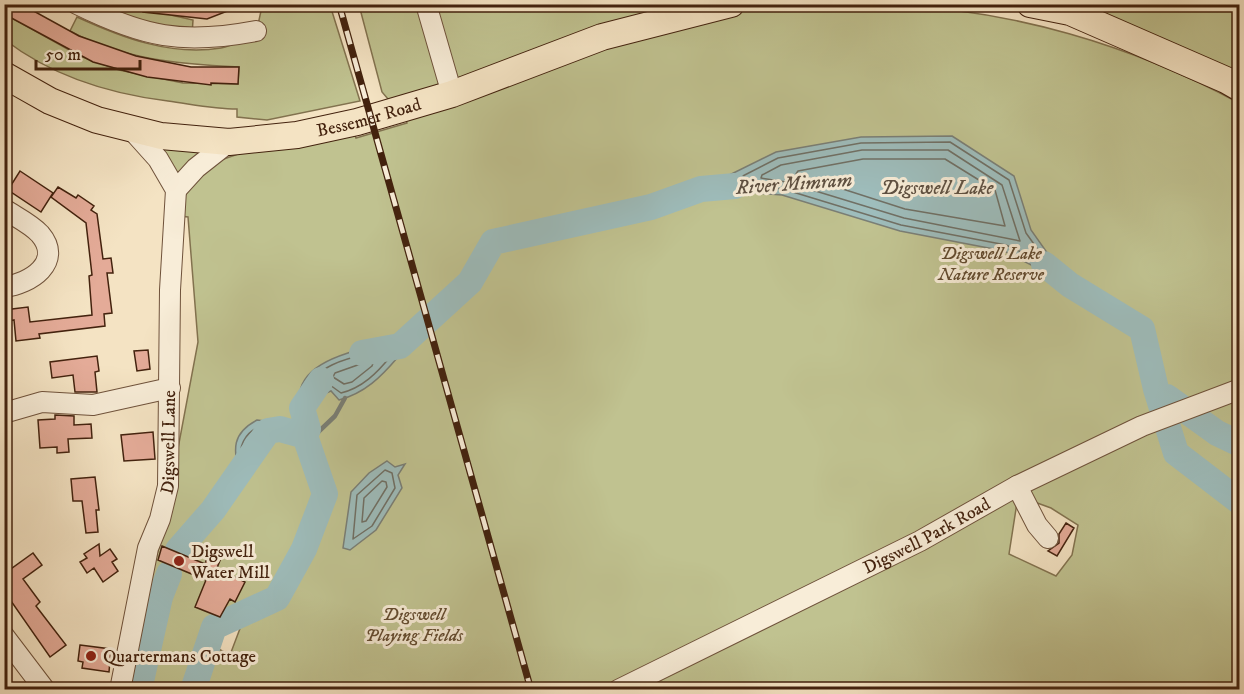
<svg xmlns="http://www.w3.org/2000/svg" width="1244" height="694" font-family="'IM FELL DW Pica',serif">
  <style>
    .green { fill: #c0c290; stroke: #82724f; stroke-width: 1.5; fill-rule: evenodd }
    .water { fill: #9ebdbc; stroke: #7a7f76; stroke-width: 1.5 }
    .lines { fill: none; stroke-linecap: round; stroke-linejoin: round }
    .shore { stroke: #707065; stroke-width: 1.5 }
    .stream { stroke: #7a7f76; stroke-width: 4.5 }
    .river { stroke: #9ebdbc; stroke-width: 26 }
    .building { fill: #e4ab98; stroke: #43220e; stroke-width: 1.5 }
    .minor-casing { stroke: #6f523b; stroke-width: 22 }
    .major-casing { stroke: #43220e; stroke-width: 28 }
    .minor { stroke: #f8edd8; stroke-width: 20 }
    .major { stroke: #f4e3c3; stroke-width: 26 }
    .rail-casing { stroke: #43220e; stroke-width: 7 }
    .rail { stroke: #f8edd8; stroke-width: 4.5; stroke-dasharray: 14; stroke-linecap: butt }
    .poi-dot { fill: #8f2418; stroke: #f8edd8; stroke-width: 2 }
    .labels { text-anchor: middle; stroke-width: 6; stroke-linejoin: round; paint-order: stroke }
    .street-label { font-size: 18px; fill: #43220e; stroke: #f8edd8 }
    .park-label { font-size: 18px; font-style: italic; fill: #624a2e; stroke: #f8edd8 }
    .poi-label { font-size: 18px; fill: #43220e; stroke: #f8edd8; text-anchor: start }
    .water-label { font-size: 20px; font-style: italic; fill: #5e5042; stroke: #f8edd8 }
  </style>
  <rect width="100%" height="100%" fill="#f4e3c3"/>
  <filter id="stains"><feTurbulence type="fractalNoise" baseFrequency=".00333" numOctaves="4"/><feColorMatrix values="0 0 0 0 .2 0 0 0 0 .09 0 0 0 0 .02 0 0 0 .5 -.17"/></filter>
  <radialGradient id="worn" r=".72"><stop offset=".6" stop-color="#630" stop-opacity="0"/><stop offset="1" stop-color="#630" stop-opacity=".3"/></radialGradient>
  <!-- green -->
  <path class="green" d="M 115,4 L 155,5 L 171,15 L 193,20 L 192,35 L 118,14 Z
    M 257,5 L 330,5 L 360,101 L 267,120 L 237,117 L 237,109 C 213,109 191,104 168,101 C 110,94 52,76 5,40 L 5,14 L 80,56 L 119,70 L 183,83 L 238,84 L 239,67 C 180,64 123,60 70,31 L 77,17 C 123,38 170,56 221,48 C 233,46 245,38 256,34 L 261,11 Z
    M 359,5 L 701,5 L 393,105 L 382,92 Z
    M 888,5 C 1010,9 1132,45 1239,103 L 1239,383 L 911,537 L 604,689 L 127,690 L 144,624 L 151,578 L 161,539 L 198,342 L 188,217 L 180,216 L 186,190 L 218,161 L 241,153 L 354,132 L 356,138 L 407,123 L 404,115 L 715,13 L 773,6 ZM 247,610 L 230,655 L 205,642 L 213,626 Z
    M 1038,5 L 1239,5 L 1239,87 Z
    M 158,146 L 202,151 L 184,171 L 174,176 Z
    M 1239,398 L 1239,689 L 631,690 L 1134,438 ZM 1018,496 L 1051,508 L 1078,525 L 1072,555 L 1056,576 L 1009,554 Z"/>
  <!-- water -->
  <path class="water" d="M 952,136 L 1014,176 L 1031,230 L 1070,285 L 1004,251 L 900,231 L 782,195 L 701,189 L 776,152 L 861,137 Z
    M 388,342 L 395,347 L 398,357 C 381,377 365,393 339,400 L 331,391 L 312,399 L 301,409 C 288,361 357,351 388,342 Z
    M 257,420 L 279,423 L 280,429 L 273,432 L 243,477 L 239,474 C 233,449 232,433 257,420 Z
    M 387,461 L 395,467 L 405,464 L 398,475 L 402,488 L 376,530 L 350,550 L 343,548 L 351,492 L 369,473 Z"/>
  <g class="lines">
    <!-- shore -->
    <path class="shore" d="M 950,142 L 1009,180 L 1026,233 L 1044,258 L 1043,262 L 1006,245 L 901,225 L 783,189 L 734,184 L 735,180 L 778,158 L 861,143 Z
      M 862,150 L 948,150 L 1002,185 L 1020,241 L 904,218 L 786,182 L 761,178 L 762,175 L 781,165 Z
      M 863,159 L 945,159 L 995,190 L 1005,226 L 905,209 L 796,174 L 798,171 Z
      M 385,349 L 390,351 L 390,357 C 377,373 362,388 341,393 L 330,385 L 313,391 L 310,390 C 314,361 363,356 385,349 Z
      M 369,361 L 373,363 L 372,366 L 352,382 L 344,384 L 333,377 L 335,373 Z
      M 259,427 L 265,428 L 266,431 L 247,460 L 243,461 C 236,448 246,432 259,427 Z
      M 385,470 L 392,473 L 395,488 L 372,526 L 353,539 L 357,495 Z
      M 382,481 L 386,482 L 387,487 L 366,521 L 362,522 L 364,498 Z"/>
    <!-- stream -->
    <path class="stream" d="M 305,436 L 313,437 L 335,416 L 345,398"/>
    <!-- river -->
    <path class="river" d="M 1044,264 L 1070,285 L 1142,329 L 1156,389 L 1176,453 L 1240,502
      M 362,353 L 400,346 L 470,282 L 493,242 L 651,207 L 701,189 L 735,186
      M 1167,397 L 1217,433 L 1240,444
      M 178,550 L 213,510 L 268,431 L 280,429 L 305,436
      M 139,690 L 160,597 L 169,574
      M 193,690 L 214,627 L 277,598 L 304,549 L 325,494 L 305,436 L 308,429 L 302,408 L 321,380"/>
  </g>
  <!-- building -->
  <path class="building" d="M 4,4 L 21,4 L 79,36 L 136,56 L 191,67 L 239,67 L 238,84 L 211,83 L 211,85 L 147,77 L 93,62 L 4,14 Z
    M 144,4 L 243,4 L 243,5 L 207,19 L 143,12 Z
    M 20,171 L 53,193 L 41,212 L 8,190 Z
    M 58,187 L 76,198 L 78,195 L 94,206 L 91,210 L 97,214 L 103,259 L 111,258 L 113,273 L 107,273 L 112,313 L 104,314 L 105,326 L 39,334 L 40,338 L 16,341 L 14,320 L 4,322 L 4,310 L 28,307 L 30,322 L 92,315 L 89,276 L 92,275 L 86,223 L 51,197 Z
    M 148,350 L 150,369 L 137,371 L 134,351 Z
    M 97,356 L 99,371 L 95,372 L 97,392 L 75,392 L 73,375 L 52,378 L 50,362 Z
    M 55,415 L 74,416 L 74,425 L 91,424 L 92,438 L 68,439 L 69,452 L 57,453 L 57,447 L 40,448 L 38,420 L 55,419 Z
    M 153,432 L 155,459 L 124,461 L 121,435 Z
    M 95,477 L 99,510 L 96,510 L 98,532 L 86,533 L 82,501 L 73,501 L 71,479 Z
    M 1066,523 L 1074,528 L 1057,556 L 1048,551 L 1059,543 L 1059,534 Z
    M 99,544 L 100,556 L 110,549 L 117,559 L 112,562 L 118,571 L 103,582 L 94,568 L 87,573 L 80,562 L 87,558 L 84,554 Z
    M 162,546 L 205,564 L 209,553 L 221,558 L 217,568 L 245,582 L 235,602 L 230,599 L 220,617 L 195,607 L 206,580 L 158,560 Z
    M 33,553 L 42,565 L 23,579 L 40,602 L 36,606 L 66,645 L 50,657 L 9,598 L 4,602 L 4,574 Z
    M 80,645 L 111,649 L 109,672 L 82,668 L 83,662 L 78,661 Z"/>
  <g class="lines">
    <!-- minor casing -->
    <g class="minor-casing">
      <g id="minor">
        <path d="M 77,4 C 144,37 182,45 256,31"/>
        <path d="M 426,4 L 452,94"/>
        <path d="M 176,190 L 196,168 L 229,142"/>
        <path d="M 4,209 C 16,217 31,224 40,234 C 64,262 30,284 4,287"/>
        <path d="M 4,413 L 42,402 L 93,405 L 170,388"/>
        <path d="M 1017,486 L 1037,525 L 1048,538"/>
        <path d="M 4,636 L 45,690"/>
        <path id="s1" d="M 120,690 L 148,548 L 160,519 L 168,486 L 170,290 L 176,190 L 158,159 L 132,130"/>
        <path id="s2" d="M 618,690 L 920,541 L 1017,486 L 1142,426 L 1240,389"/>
      </g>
    </g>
    <!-- major casing -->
    <g class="major-casing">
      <g id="major">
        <path d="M 1030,4 L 1070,12 L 1226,80 L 1240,88"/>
        <path id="s3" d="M 4,75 L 50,101 L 97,120 L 161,136 L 229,142 L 297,135 L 357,122 L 452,94 L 602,37 L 731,4"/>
      </g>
    </g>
    <!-- minor -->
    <use href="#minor" class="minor"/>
    <!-- major -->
    <use href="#major" class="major"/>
    <!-- rail casing -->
    <g class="rail-casing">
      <path id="rail" d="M 339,4 L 531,690"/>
    </g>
    <!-- rail -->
    <use href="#rail" class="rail"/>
  </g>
  <!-- markers -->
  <g class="poi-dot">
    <circle cx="179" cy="561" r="6"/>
    <circle cx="91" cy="656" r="6"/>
  </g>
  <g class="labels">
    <!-- street labels -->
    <g class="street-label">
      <text dy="6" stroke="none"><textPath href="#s3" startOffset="380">Bessemer Road</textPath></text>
      <text dy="6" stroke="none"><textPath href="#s1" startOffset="254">Digswell Lane</textPath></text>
      <text dy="6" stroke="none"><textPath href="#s2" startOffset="345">Digswell Park Road</textPath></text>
    </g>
    <!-- park labels -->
    <g class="park-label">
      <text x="991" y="259">Digswell Lake<tspan x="991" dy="21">Nature Reserve</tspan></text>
      <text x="414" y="620">Digswell<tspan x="414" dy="21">Playing Fields</tspan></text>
    </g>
    <!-- poi labels -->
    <g class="poi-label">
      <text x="191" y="557">Digswell<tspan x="191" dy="21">Water Mill</tspan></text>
      <text x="103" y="662">Quartermans Cottage</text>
    </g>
    <!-- water labels -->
    <g class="water-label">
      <text transform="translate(794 183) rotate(-4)" y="7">River Mimram</text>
      <text x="937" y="194">Digswell Lake</text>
    </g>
  </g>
  <!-- margin -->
  <rect width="1244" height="694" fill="none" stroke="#f4e3c3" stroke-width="24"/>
  <rect x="6" y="6" width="1232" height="682" fill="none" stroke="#43220e" stroke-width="3"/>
  <rect x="12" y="12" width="1220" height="670" fill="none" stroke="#43220e" stroke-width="1.5"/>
  <!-- scale -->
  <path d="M36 60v9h104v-9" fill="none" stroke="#43220e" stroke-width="3"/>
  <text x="45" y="60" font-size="18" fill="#43220e" stroke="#f8edd8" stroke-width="4.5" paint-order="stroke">50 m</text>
  <rect width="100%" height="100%" filter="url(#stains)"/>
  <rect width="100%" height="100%" fill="url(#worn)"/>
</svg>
